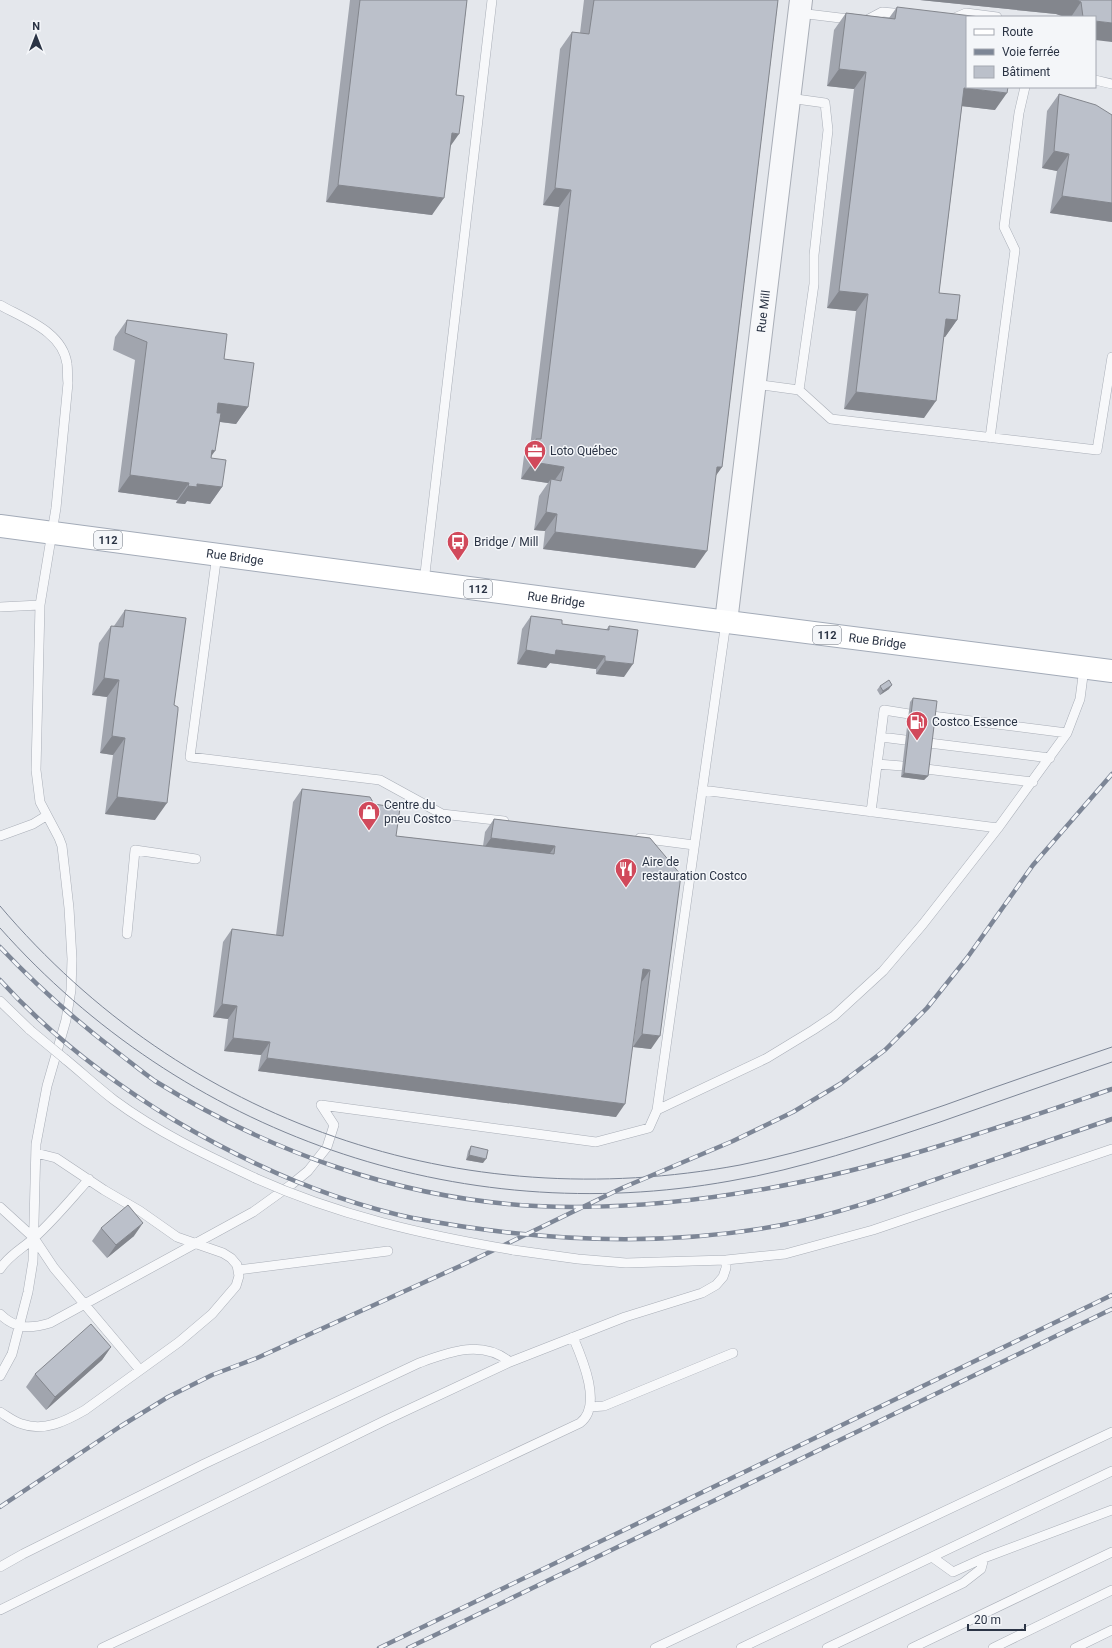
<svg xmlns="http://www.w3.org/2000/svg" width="1112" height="1648" font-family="Roboto,sans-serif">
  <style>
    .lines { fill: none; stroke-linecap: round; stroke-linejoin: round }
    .service-casing { stroke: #a9aeb7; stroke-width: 10 }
    .tertiary-casing { stroke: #a9aeb7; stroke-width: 24 }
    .primary-casing { stroke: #a3abb8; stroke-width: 24 }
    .service { stroke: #f7f8fa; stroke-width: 9 }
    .tertiary { stroke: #f7f8fa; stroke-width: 22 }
    .primary { stroke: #fff; stroke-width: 22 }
    .tram { stroke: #7d8696; stroke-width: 1 }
    .rail-casing { stroke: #7d8696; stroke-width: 4.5 }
    .rail { stroke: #f4f6f9; stroke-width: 3; stroke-dasharray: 9; stroke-linecap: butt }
    .service-bridge-casing { stroke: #a9aeb7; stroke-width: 10; stroke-linecap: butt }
    .service-bridge { stroke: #f7f8fa; stroke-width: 9 }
    .wall { fill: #a1a5ae }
    .shaded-wall { fill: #83868d }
    .building { fill: #bbc0ca; stroke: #83868d }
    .labels { text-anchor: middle; stroke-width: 3; stroke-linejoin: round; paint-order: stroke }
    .shield { fill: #f4f6f9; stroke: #676e7b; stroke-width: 1 }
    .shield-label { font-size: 11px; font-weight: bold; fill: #2b3445 }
    .street-label { font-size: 12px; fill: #2b3445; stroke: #f4f6f9 }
    .poi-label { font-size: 12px; fill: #2b3445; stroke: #f4f6f9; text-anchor: start }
  </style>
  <rect width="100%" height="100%" fill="#e4e7ec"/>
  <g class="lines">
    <!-- service casing -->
    <g class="service-casing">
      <path id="service" d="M 799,13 L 865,21 L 882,12 L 904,14
        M 952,19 L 966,13 L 997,17
        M 1095,80 L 1112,84
        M 0,305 C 25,319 63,332 67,364 C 68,370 67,377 68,383 L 56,508 L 40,605 L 36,770 L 40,802 L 59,838 L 62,846 L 69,908 L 72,959 L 71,990 L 66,1020 L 47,1086 L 36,1144 L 33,1261 L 28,1292 L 12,1354 L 0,1376
        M 755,384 L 799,390 L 814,284 L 814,255 L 828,130 L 825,103 L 789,98
        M 799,390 L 831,419 L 1097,450 L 1112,357
        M 990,438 L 1015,250 L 1004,227 L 1019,113 L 1025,87
        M 217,554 L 190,757 L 380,780 L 442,814 L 504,821
        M 424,582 L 492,0
        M 0,607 L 40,605
        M 932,716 L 1067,733
        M 881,737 L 905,740
        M 929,743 L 1050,758
        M 877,764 L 902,766
        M 926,769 L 1033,782
        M 702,790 L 998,828
        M 871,812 L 884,710 L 909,714
        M 0,836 L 33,824 L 46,816
        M 640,838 L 694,845
        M 127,934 L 135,850 L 196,859
        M 0,1001 L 30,1030
        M 65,1059 C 81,1072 97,1087 114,1100 C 157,1132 206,1155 255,1178
        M 321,1105 L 596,1142 L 649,1128 L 657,1110 L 726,622
        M 657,1110 L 767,1058 L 813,1030 L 834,1016 L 883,971 L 923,924 L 998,828 L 1067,733 L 1080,699 L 1084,668
        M 0,1207 L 34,1238 L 54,1268 L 140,1370
        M 513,1250 L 578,1259 L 626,1263 L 726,1260 L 785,1254 L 873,1230 L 1112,1149
        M 0,1269 C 9,1255 22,1249 34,1238 C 54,1220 71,1199 89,1179
        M 238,1270 L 388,1251
        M 0,1314 C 15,1329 30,1329 50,1323 L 253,1212 L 292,1184 L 308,1171 L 327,1147 L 334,1125 L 321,1105
        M 590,1407 L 604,1406 L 733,1353
        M 0,1412 C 7,1416 14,1422 22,1424 C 44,1432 66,1421 85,1410 L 179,1342 L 212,1314 L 236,1286 L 239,1276 L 237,1265 L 231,1258 L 223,1253 L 177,1237 L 140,1211 L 104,1190 L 56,1158 L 36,1153
        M 932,1557 L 953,1572 L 984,1558 L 1112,1510
        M 0,1567 L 23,1554 L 204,1464 L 419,1363 C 449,1352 482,1339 510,1362
        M 0,1610 L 386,1420 L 510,1362 L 625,1317 L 702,1293 L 716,1285 L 723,1277 L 726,1268 L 726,1260
        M 102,1648 L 580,1423 C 603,1406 582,1358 573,1337
        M 655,1648 L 1112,1432
        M 741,1648 L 1112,1471
        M 827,1648 L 963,1583 L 981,1569 L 984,1558
        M 912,1648 L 1112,1552
        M 993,1648 L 1112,1590
        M 1075,1648 L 1112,1630"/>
    </g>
    <!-- tertiary casing -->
    <g class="tertiary-casing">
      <g id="tertiary">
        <path id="s1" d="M 726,622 L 801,0"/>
      </g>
    </g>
    <!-- primary casing -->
    <g class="primary-casing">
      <g id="primary">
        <path id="s2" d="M 0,526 L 704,619 L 1112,671"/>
      </g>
    </g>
    <!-- service -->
    <use href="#service" class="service"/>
    <!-- tertiary -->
    <use href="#tertiary" class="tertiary"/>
    <!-- primary -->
    <use href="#primary" class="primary"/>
    <!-- tram -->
    <path class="tram" d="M 0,906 C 185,1124 460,1217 740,1165 C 810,1151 878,1128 945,1105 C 1000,1085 1056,1066 1112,1047
      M 0,928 C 183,1134 458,1230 730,1181 C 801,1169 871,1145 940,1122 C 997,1102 1054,1082 1112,1062"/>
    <!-- rail casing -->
    <g class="rail-casing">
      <path id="rail" d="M 0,947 C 36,985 75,1020 117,1052 C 129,1061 142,1072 155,1081 C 269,1152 401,1199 536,1206 C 614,1210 693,1202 770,1188 C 887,1167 1000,1127 1112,1089
        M 0,980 C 51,1036 110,1081 174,1120 C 250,1165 331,1201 417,1219
        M 413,1218 C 534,1241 660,1248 782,1225 C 839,1214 894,1194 948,1175 C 1003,1156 1057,1138 1112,1119
        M 0,1507 L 121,1426 L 168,1397 L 212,1375 L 257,1358 L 469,1262 L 622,1188 L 733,1141 L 793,1112 L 840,1084 L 885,1050 L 927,1008 L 967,958 L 1033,865 L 1112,774
        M 379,1648 L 1112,1295
        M 408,1648 L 1112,1309"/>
    </g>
    <!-- rail -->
    <use href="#rail" class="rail"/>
    <!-- service-bridge casing -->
    <g class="service-bridge-casing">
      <path id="service-bridge" d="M 30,1030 L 65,1059
        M 255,1178 C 337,1215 424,1235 513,1250"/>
    </g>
    <!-- service-bridge -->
    <use href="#service-bridge" class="service-bridge"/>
  </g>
  <!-- wall -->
  <path class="wall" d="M 350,0 L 467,0 L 450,147 L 432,215 L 326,202 Z
    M 584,0 L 778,0 L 722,467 L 716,475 L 695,568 L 543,549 L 545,531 L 534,530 L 539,496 L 548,483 L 521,479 L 524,456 L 530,447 L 559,207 L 543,205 L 560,49 L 572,32 L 580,33 Z
    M 920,0 L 1112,0 L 1095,17 L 1065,17 L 1056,14 Z
    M 897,7 L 995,110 L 962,106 L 939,293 L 957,320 L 945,337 L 944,337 L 924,418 L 844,409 L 856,311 L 827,308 L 854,89 L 827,86 L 834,30 L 846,13 L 889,18 Z
    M 1059,94 L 1112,115 L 1112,222 L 1050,213 L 1057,171 L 1042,168 L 1047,111 Z
    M 127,320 L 224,359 L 248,407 L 236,424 L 220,422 L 211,458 L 222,487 L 210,504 L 187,501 L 185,504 L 176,503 L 177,500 L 118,492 L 135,360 L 113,350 L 115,337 Z
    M 125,610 L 155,820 L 105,814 L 113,755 L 100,753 L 107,697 L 92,695 L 99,643 L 111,626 L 114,626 Z
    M 531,616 L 562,624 L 606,630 L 609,626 L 624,677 L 596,674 L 596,669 L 550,663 L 546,668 L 517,664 L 522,629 Z
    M 880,686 L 889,689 L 880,695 L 877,690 Z
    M 913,698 L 928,776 L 924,780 L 901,777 L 910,702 Z
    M 302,789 L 374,804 L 396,836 L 483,846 L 485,832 L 494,819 L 650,838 L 651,1049 L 633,1047 L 641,983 L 616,1117 L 258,1071 L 261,1055 L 224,1051 L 228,1019 L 213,1017 L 223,942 L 232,929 L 276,935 L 293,802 Z
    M 471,1146 L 483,1163 L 466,1160 L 468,1151 Z
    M 101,1228 L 134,1236 L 107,1258 L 92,1241 Z
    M 111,1347 L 102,1360 L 46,1410 L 26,1387 L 35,1374 Z"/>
  <!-- shaded-wall -->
  <path class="shaded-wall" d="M 920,0 L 1077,0 L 1081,2 L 1071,17 L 1065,17 L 1056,14 Z
    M 1095,21 L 1112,23 L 1112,42 L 1095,40 Z
    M 839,69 L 866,72 L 854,89 L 827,86 Z
    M 964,88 L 1007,93 L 995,110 L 952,105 Z
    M 452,133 L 459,134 L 447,151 Z
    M 1054,151 L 1069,154 L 1057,171 L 1042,168 Z
    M 338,185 L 444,198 L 432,215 L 326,202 Z
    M 555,188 L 571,190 L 559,207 L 543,205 Z
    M 1062,196 L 1112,203 L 1112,222 L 1050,213 Z
    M 839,291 L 868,294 L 856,311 L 827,308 Z
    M 946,319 L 957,320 L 945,337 L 934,336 Z
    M 856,392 L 936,401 L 924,418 L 844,409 Z
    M 218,403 L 248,407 L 236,424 L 206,420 Z
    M 212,450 L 215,451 L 203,468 Z
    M 533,462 L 564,467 L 552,484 L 551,479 L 548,483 L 521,479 Z
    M 717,467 L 722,467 L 710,484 Z
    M 130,475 L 189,483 L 177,500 L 118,492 Z
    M 197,484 L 222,487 L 210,504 L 187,501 L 185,504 L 176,503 L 188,486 Z
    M 546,512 L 557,514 L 545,531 L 534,530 Z
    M 555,532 L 707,551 L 695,568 L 543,549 Z
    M 526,650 L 556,650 L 605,656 L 596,669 L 550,663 L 546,668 L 517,664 Z
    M 605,661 L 633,664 L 624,677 L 596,674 Z
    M 104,678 L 119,680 L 107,697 L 92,695 Z
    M 892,685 L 889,689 L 880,695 L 883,691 Z
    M 112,736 L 125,738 L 113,755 L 100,753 Z
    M 904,773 L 928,776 L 924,780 L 901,777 Z
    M 117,797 L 167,803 L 155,820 L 105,814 Z
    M 491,838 L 555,846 L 546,859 L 482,851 Z
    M 643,969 L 650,970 L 641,983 L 633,982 Z
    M 222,1004 L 237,1006 L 228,1019 L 213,1017 Z
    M 642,1034 L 660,1036 L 651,1049 L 633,1047 Z
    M 233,1038 L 270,1042 L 261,1055 L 224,1051 Z
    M 267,1058 L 625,1104 L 616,1117 L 258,1071 Z
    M 469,1155 L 486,1159 L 483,1163 L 466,1160 Z
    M 143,1223 L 134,1236 L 107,1258 L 116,1245 Z
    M 111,1347 L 102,1360 L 46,1410 L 55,1397 Z"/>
  <!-- building -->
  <path class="building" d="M 360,0 L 467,0 L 456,95 L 464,96 L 459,134 L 452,133 L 444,198 L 338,185 Z
    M 594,0 L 778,0 L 722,467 L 717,467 L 707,551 L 555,532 L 557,514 L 546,512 L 551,479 L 561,481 L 564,467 L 533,462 L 536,439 L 541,439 L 571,190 L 555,188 L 572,32 L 589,34 Z
    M 1077,0 L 1112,0 L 1112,23 L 1095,21 L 1095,17 L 1083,17 L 1081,2 Z
    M 897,7 L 980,17 L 967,17 L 967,87 L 1008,87 L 1007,93 L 964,88 L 939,293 L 960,295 L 957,320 L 946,319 L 936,401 L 856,392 L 868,294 L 839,291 L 866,72 L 839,69 L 846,13 L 895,19 Z
    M 1059,94 L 1096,105 L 1112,115 L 1112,203 L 1062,196 L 1069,154 L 1054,151 Z
    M 127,320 L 227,334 L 224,359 L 254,363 L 248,407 L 218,403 L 217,413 L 221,413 L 215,451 L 212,450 L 211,458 L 226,460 L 222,487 L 197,484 L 197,487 L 188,486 L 189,483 L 130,475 L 147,342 L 125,333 Z
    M 125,610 L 186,618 L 174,705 L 178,707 L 178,710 L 167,803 L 117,797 L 125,738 L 112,736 L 119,680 L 104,678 L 111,626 L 123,627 Z
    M 531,616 L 562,620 L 562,624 L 609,630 L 609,626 L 638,630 L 633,664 L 605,661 L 605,656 L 556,650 L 555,655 L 526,650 Z
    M 889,680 L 892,685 L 883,691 L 880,686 Z
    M 913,698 L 937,701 L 928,776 L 904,773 Z
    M 302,789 L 370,797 L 374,804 L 400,808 L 396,836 L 554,854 L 555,846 L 491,838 L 494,819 L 650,838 L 681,875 L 660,1036 L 642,1034 L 650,970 L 643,969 L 625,1104 L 267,1058 L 270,1042 L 233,1038 L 237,1006 L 222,1004 L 232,929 L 283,936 Z
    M 471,1146 L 488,1150 L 486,1159 L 469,1155 Z
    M 128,1205 L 143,1223 L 116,1245 L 101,1228 Z
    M 91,1324 L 111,1347 L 55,1397 L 35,1374 Z"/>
  <!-- icons -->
  <defs>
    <g id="office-pin" transform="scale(1.15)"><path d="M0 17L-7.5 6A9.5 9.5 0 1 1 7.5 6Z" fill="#d1495b" stroke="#f4f6f9"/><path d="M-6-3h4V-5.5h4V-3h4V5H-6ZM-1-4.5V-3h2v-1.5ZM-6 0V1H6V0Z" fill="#fff"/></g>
    <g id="bus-pin" transform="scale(1.15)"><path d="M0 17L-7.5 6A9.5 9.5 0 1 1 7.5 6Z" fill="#d1495b" stroke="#f4f6f9"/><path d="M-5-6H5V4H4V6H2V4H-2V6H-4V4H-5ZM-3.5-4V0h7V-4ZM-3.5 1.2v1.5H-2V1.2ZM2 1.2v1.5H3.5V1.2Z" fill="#fff"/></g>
    <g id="fuel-pin" transform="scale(1.15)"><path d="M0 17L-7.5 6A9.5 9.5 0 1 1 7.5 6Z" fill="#d1495b" stroke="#f4f6f9"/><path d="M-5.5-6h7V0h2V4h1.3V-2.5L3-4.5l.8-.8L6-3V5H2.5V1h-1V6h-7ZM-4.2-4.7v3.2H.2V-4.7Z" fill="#fff"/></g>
    <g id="shop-pin" transform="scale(1.15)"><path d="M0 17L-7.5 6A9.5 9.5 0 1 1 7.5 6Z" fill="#d1495b" stroke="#f4f6f9"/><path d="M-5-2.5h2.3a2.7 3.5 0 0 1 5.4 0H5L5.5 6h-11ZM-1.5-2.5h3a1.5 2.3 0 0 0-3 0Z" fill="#fff"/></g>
    <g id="restaurant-pin" transform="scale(1.15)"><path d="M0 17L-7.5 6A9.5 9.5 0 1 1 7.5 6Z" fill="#d1495b" stroke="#f4f6f9"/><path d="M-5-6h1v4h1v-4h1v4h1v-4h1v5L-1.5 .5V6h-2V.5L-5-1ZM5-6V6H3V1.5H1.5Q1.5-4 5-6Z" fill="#fff"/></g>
  </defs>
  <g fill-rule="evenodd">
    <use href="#office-pin" x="535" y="451"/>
    <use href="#bus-pin" x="458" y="542"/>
    <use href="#fuel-pin" x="917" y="722"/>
    <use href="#shop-pin" x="369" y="812"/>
    <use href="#restaurant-pin" x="626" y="869"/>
  </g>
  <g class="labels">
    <!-- shield labels -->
    <g class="shield">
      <rect x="94" y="531" width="28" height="18" rx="3"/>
      <rect x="464" y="580" width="28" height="18" rx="3"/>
      <rect x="813" y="626" width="28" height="18" rx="3"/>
    </g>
    <g class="shield-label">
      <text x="108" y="544">112</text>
      <text x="478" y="593">112</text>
      <text x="827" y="639">112</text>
    </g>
    <!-- street labels -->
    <g class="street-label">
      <text dy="4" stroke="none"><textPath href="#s1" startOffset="313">Rue Mill</textPath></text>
      <text dy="4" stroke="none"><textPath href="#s2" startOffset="237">Rue Bridge</textPath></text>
      <text dy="4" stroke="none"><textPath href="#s2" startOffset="561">Rue Bridge</textPath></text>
      <text dy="4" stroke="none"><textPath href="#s2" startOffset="885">Rue Bridge</textPath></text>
    </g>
    <!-- poi labels -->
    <g class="poi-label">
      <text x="550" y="455">Loto Québec</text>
      <text x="474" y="546">Bridge / Mill</text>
      <text x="932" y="726">Costco Essence</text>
      <text x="384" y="809">Centre du<tspan x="384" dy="14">pneu Costco</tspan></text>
      <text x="642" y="866">Aire de<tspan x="642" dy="14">restauration Costco</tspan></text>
    </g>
  </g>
  <!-- legend -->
  <rect x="966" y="16" width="130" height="72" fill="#f4f6f9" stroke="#a4a8b1"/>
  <rect x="974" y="29" width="20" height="6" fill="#ffffff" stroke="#a4a8b1"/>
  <text x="1002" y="36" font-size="12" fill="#2b3445">Route</text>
  <rect x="974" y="49" width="20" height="6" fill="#7d8696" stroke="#a4a8b1"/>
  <text x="1002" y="56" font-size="12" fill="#2b3445">Voie ferrée</text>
  <rect x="974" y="66" width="20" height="12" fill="#bbc0ca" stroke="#a4a8b1"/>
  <text x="1002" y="76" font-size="12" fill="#2b3445">Bâtiment</text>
  <!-- north arrow -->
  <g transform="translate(36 36)" stroke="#f4f6f9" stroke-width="3" paint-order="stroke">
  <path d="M0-3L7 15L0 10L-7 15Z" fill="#2b3445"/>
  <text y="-6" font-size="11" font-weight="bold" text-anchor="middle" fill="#2b3445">N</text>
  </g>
  <!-- scale -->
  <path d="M968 1624v6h57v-6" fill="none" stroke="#2b3445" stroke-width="2"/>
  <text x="974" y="1624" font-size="12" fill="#2b3445" stroke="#f4f6f9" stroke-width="3" paint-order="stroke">20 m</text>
</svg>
